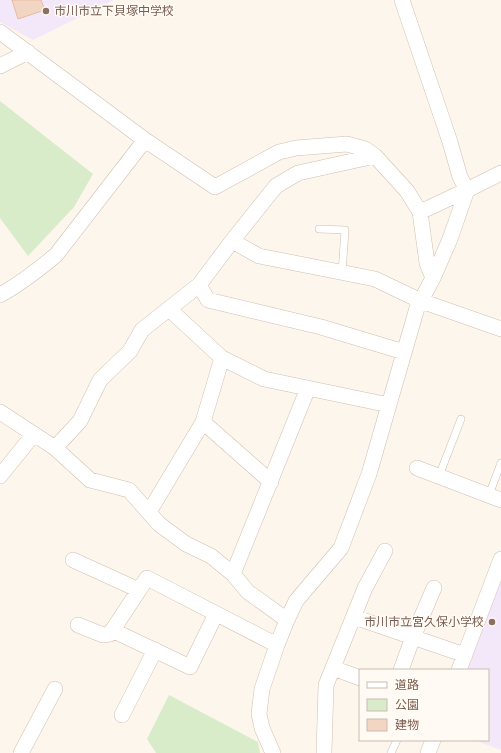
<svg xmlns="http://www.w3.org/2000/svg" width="501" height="753" font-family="Mulish,'Noto Sans JP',sans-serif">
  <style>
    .education { fill: #f3e8fa }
    .green { fill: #d8ecc9 }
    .building { fill: #f3d5c3; stroke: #e6bba3 }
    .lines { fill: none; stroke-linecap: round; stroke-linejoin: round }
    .lane-casing { stroke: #d1beb0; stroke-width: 8 }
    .street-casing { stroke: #d1beb0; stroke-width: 16 }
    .lane { stroke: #fff; stroke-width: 7 }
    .street { stroke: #fff; stroke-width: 15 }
    .education-dot { fill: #8d6e63; stroke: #fffaf3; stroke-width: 1.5 }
    .labels { text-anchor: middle; stroke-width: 3; stroke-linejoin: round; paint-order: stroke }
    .education-label { font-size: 12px; fill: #785e54; stroke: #fffaf3; text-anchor: start }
  </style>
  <rect width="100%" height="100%" fill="#fdf6ec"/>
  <!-- education -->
  <path class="education" d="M 0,0 L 114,0 L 33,40 L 0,22 Z
    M 501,573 L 501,750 L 474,740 L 488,740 L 488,670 L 465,670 Z"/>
  <!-- green -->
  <path class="green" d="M 0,101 L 93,174 L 74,207 L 28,256 L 0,218 Z
    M 169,695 L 258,742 L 260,753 L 156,753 L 147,739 Z"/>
  <!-- building -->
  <path class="building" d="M 12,0 L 41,0 L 45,10 L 18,19 Z"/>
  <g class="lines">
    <!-- lane casing -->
    <g class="lane-casing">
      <path id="lane" d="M 319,229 L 345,230 L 342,273
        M 439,476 L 461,419
        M 489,495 L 501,463
        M 391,753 L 397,740"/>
    </g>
    <!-- street casing -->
    <g class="street-casing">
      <path id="street" d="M 0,32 L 145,140 L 215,187 L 279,152 L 296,148 L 347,144 L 365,149 L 375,156 L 407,191 L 420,212 L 427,263 L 433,278
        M 0,66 L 28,52
        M 420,212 L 467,190 L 501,173
        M 232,241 L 259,256 L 375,279 L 421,301 L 501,329
        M 199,285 L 208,300 L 321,327 L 404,352
        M 0,295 C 20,284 38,270 56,255 L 145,140
        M 169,309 L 222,358 L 264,379 L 389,405
        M 0,412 L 55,448 L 90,480 L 129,490 L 159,524 L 186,544 L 211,556 L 233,574 L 248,592 L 287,620
        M 203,422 L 271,482
        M 55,448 L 80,421 L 100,380 L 130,351 L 142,330 L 199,285 L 232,241 L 276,186 L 298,173 L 375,156
        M 417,468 L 501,500
        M 0,476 L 34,434
        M 149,512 L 203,422 L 222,358
        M 73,560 L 139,590
        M 233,574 L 308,388
        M 354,617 L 465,655
        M 78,625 L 103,635 L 110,634 L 147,578 L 277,645
        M 112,630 L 190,667 L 216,614
        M 333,668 L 360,678
        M 401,670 L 413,637 L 434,588
        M 459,670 L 501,559
        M 122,715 L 155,650
        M 21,753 L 55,689
        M 273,753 L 262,728 L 259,714 L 262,689 L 277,645 L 287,620 L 296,601 L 341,548 L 369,474 L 417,308 L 433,278 L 450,239 L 467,190 L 460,177 L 450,142 L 402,0
        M 324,753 L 326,685 L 365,588 L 385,551
        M 428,753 L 433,740"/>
    </g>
    <!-- lane -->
    <use href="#lane" class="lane"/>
    <!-- street -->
    <use href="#street" class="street"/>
  </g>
  <!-- markers -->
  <g class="education-dot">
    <circle cx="46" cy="11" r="4"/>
    <circle cx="492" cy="622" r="4"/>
  </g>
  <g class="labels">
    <!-- education labels -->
    <g class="education-label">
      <text x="54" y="15">市川市立下貝塚中学校</text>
      <text x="484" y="626" text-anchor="end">市川市立宮久保小学校</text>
    </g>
  </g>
  <!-- legend -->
  <rect x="359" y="669" width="130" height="72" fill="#fffaf3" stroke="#cabbb1"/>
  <rect x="367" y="682" width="20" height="6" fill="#ffffff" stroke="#cabbb1"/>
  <text x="395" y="689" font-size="12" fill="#7a5c4d">道路</text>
  <rect x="367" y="699" width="20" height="12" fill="#d8ecc9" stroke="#cabbb1"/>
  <text x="395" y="709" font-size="12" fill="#7a5c4d">公園</text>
  <rect x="367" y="719" width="20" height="12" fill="#f3d5c3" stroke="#cabbb1"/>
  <text x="395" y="729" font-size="12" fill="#7a5c4d">建物</text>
</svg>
